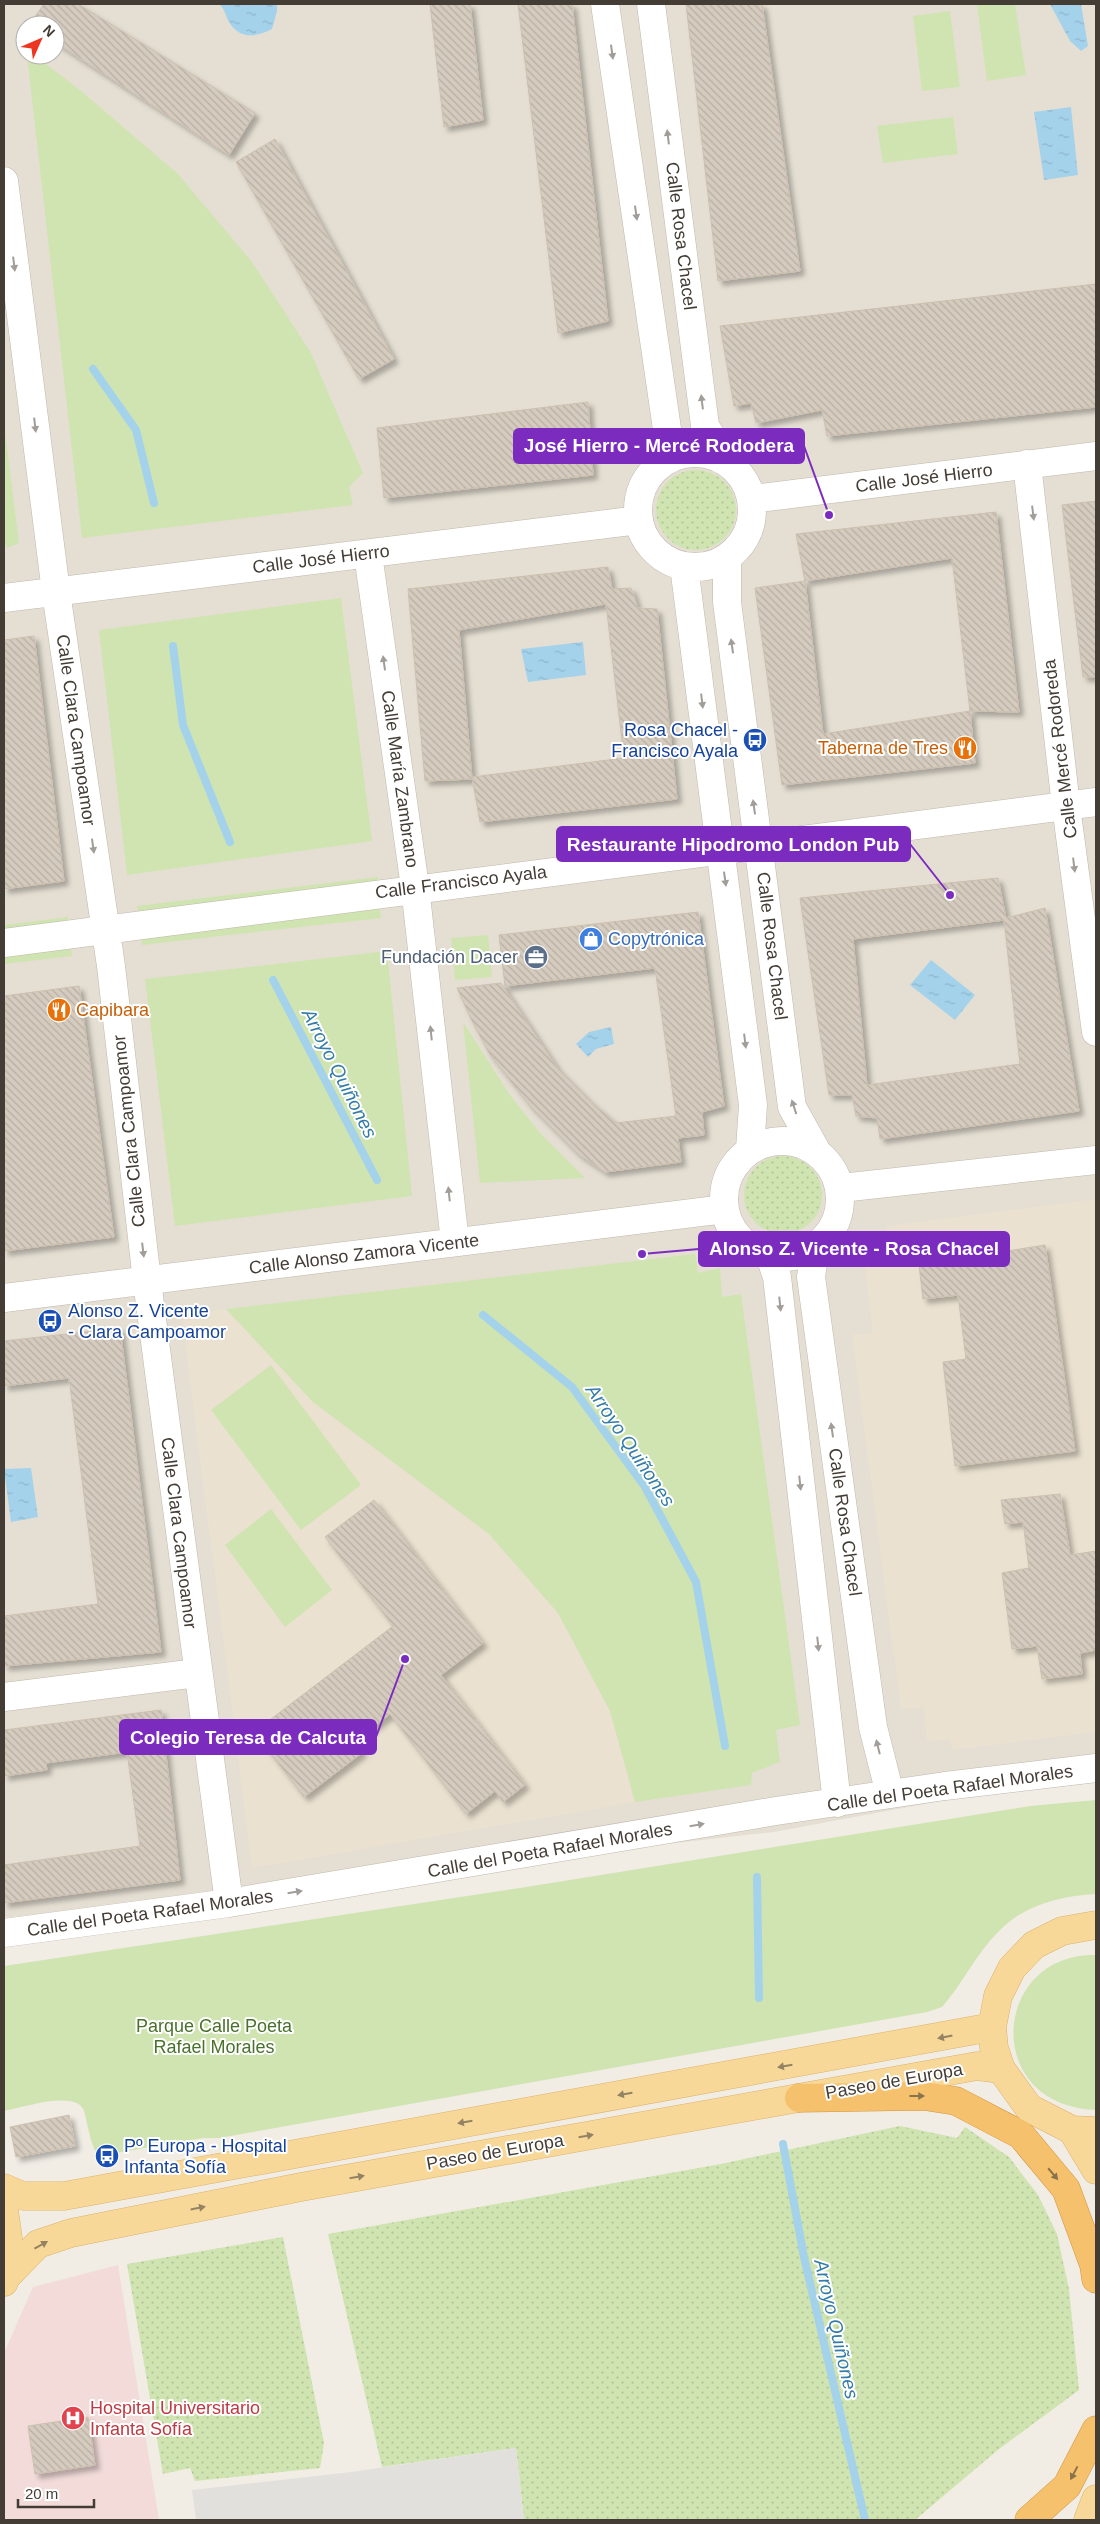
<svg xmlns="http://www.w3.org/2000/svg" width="1100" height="2524" font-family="Arial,sans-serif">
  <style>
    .residential { fill: #e5dfd3; fill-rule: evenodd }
    .education { fill: #eae1d0 }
    .medical { fill: #f2dbd9 }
    .grass { fill: url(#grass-dots) }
    .green { fill: #cfe4b0 }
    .parking { fill: #e2e0dd }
    .water { fill: url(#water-ripples) }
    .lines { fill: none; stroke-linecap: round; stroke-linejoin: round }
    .stream { stroke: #a4d2eb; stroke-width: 8 }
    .building { fill: url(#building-back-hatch); stroke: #cdc0af; fill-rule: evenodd; filter: url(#shadow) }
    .minor-casing { stroke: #bfb7ab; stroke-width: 29 }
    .major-casing { stroke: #dcb369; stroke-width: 29 }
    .highway-casing { stroke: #d3953d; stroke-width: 29 }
    .minor { stroke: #fff; stroke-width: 28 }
    .major { stroke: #f8d898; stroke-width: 28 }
    .highway { stroke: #f5c16d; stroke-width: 28 }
    .oneway { fill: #a19e9a }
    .oneway2 { fill: #948362 }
    .oneway3 { fill: #8a724b }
    .labels { text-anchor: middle; stroke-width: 4; stroke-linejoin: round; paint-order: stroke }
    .street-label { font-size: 18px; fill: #433d35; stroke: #fff }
    .transit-label { font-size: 18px; fill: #164399; stroke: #fff; text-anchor: start }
    .food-label { font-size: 18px; fill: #c56008; stroke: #fff; text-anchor: end }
    .shop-label { font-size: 18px; fill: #366cbe; stroke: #fff; text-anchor: start }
    .service-label { font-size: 18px; fill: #4e5e75; stroke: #fff; text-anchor: end }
    .park-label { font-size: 18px; fill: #4a712c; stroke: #fff }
    .health-label { font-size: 18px; fill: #be3a42; stroke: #fff; text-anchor: start }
    .water-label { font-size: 19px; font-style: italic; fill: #357da8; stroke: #fff }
    .leader { fill: none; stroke: #7b2cbf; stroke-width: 2 }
    .callout-dot { fill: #7b2cbf; stroke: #fff; stroke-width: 2 }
    .callout { fill: #7b2cbf; stroke: #7b2cbf; stroke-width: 2 }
    .callout-label { font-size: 19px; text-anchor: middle; font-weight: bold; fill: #fff }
  </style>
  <defs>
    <pattern id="grass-dots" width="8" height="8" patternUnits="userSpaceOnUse" patternTransform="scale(1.25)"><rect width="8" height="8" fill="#cfe4b0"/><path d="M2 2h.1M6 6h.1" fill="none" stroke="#b3c498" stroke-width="1.8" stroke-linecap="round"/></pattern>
    <pattern id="water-ripples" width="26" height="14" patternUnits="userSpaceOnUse" patternTransform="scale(1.25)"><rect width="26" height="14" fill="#a4d2eb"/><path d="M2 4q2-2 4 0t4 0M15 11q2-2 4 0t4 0" fill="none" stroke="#8eb5ca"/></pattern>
    <pattern id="building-back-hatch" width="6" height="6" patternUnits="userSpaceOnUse" patternTransform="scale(1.25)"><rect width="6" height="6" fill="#d5cbbe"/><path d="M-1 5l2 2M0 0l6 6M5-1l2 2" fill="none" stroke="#b8afa4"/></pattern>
    <filter id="shadow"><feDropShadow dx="4.5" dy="4.5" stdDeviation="2.5" flood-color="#0004"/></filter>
  </defs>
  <rect width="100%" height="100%" fill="#f1ede5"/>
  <!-- residential -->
  <path class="residential" d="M 4,4 L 1096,4 L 1096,1772 L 774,1832 L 4,1918 ZM 25,25 L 55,25 L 55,55 L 25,55 Z"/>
  <!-- education -->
  <path class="education" d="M 1096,1199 L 1096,1732 L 953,1750 L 949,1740 L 927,1741 L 924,1707 L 901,1709 L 852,1335 L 873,1333 L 863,1251 L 886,1249 L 887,1226 Z
    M 226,1309 L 313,1402 L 489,1534 L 558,1613 L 610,1711 L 635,1802 L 252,1868 L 182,1315 Z"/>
  <!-- medical -->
  <path class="medical" d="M 118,2265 L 159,2520 L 4,2520 L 4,2353 L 33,2287 Z"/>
  <!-- grass -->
  <path class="grass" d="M656 510a40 40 0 1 1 80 0a40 40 0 1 1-80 0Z
    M744 1195a39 39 0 1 1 78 0a39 39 0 1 1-78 0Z
    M 900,2126 L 957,2138 L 965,2127 L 1009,2157 L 1038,2195 L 1057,2234 L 1069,2289 L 1079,2390 L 999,2449 L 915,2520 L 524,2520 L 516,2448 L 382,2467 L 328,2234 L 721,2164 Z
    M 283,2237 L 324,2443 L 320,2468 L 195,2481 L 190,2468 L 163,2474 L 127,2264 Z"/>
  <!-- green -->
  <path class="green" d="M 977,4 L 1015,4 L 1026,75 L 987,81 Z
    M 950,11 L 960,87 L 922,91 L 913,16 Z
    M 27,55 L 34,55 L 81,91 L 178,174 L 252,262 L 311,353 L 363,473 L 349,487 L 353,505 L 82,538 Z
    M 953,117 L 958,154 L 883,163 L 877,126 Z
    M 4,423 L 19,543 L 7,548 L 4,540 Z
    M 341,598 L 372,841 L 127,875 L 99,630 Z
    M 378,877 L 381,918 L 142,945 L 137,906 Z
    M 68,917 L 72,956 L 4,964 L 4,925 Z
    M 488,935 L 492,977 L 455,980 L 451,938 Z
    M 387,951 L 412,1196 L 175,1226 L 145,979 Z
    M 463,1022 L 510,1095 L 540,1133 L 585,1178 L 480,1183 Z
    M 695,1254 L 698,1273 L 720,1268 L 722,1297 L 741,1294 L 800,1725 L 776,1730 L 780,1762 L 752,1773 L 751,1785 L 635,1802 L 610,1711 L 558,1613 L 489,1534 L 313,1402 L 226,1309 Z
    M 271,1365 L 361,1485 L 301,1530 L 211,1410 Z
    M 271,1509 L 332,1590 L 285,1627 L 225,1545 Z
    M 1096,1800 L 1096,1894 C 1061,1896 1026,1904 1000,1930 C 977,1952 963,1983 942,2007 L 927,2012 L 219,2138 L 203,2138 L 98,2156 C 90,2144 88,2125 84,2111 C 77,2089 21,2108 4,2111 L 4,1966 L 520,1888 L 1030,1806 Z
    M 1096,1955 L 1096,2110 C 979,2105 993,1952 1096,1955 Z"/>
  <!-- parking -->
  <path class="parking" d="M 516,2448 L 524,2520 L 196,2520 L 192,2490 L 351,2472 Z"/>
  <!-- water -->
  <path class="water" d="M 219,4 L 277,4 L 277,11 L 272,29 C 256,37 240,40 229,22 C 225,15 225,9 219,4 Z
    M 1050,4 L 1081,4 L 1088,46 L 1081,51 L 1070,41 Z
    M 1071,107 L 1078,175 L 1044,180 L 1034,112 Z
    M 583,642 L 586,675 L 528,682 L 521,649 Z
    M 931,960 L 975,995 L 955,1020 L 910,985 Z
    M 611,1027 L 614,1044 L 596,1049 L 588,1057 L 576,1044 L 589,1032 Z
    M 31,1468 L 38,1517 L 11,1522 L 4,1469 Z"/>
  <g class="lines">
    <!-- stream -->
    <path class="stream" d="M 93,369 L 136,430 L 154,503
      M 173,646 L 183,725 L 230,842
      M 273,980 L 377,1180
      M 483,1315 L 572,1387 L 645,1487 L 696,1582 L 725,1746
      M 757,1877 L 759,1998
      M 783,2144 L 804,2257 L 865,2520"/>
  </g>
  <!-- building -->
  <path class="building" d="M 44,4 L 78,4 L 255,113 L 229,155 L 55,42 L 55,25 L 29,25 Z
    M 430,4 L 470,4 L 483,120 L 444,127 Z
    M 518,4 L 572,4 L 608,321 L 558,333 Z
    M 686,4 L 762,4 L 800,271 L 718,281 Z
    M 275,139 L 394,359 L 359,379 L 236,162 Z
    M 1096,284 L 1096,407 L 827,436 L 822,410 L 756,423 L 751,403 L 734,406 L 720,326 Z
    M 588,402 L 593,475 L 384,498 L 377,428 Z
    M 1096,501 L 1096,677 L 1083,677 L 1062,505 Z
    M 996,512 L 1019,712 L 970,711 L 952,558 L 805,581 L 796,534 Z
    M 608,567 L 612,589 L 631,588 L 638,608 L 657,609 L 677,799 L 480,822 L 472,777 L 624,758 L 606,604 L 459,630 L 472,779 L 425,781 L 408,589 Z
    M 805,581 L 823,734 L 970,711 L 975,763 L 782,785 L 755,588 Z
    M 34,636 L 64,881 L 4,889 L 4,640 Z
    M 998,878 L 1006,918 L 1045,908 L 1079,1111 L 880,1139 L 877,1118 L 856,1116 L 852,1095 L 829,1095 L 800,898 ZM 1004,920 L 1020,1064 L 867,1085 L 853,939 Z
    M 698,912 L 724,1106 L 702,1112 L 704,1135 L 678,1138 L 681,1162 L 605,1172 L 578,1154 L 530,1106 L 490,1055 L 470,1017 L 457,988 L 501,983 L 558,1069 L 591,1102 L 616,1123 L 676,1116 L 655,968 L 505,986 L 499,935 Z
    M 79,986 L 114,1237 L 4,1251 L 4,996 Z
    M 1045,1245 L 1075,1451 L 955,1466 L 943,1362 L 966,1359 L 958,1295 L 923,1299 L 919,1265 Z
    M 120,1328 L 161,1652 L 4,1666 L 4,1616 L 98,1604 L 69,1378 L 4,1386 L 4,1341 Z
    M 1060,1494 L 1070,1555 L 1096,1551 L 1096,1650 L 1080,1653 L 1082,1674 L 1042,1679 L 1037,1646 L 1012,1649 L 1002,1573 L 1029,1568 L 1023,1522 L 1005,1524 L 1001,1500 Z
    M 374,1500 L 483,1643 L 441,1675 L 525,1785 L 503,1802 L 495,1791 L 466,1814 L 390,1714 L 354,1742 L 363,1752 L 304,1797 L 254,1732 L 393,1626 L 325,1537 Z
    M 161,1710 L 180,1880 L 4,1903 L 4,1865 L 140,1846 L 127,1752 L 46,1763 L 47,1770 L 4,1776 L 4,1730 Z
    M 69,2115 L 75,2146 L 16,2157 L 10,2127 Z
    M 88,2417 L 95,2465 L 35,2474 L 28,2426 Z"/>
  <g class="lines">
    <!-- minor casing -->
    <g class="minor-casing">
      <path id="minor" d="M 605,4 L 667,429 L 664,462
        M 651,4 L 705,426 L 727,462
        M 4,181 L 56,592 L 111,966 L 147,1281 L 229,1903
        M638 510a57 57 0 1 1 114 0a57 57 0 1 1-114 0Z
        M 1027,464 L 1066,806 L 1096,1032
        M 752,499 L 1096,456
        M 368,554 L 415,887 L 455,1242
        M 727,558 L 727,602 L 792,1107 L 816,1150
        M 684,566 L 753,1105 L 750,1149
        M 4,598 L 639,520
        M 4,943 C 368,894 732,848 1096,802
        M724 1199a58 58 0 1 1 116 0a58 58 0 1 1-116 0Z
        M 841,1188 L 1096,1160
        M 815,1248 L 811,1277 L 873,1727 L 890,1794
        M 770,1256 L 777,1277 L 837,1803
        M 4,1298 L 725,1209
        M 4,1697 L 197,1673
        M 4,1933 L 229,1903 L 776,1811 L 945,1786 L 1096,1768"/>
    </g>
    <!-- major casing -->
    <g class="major-casing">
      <path id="major" d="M 1096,1925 L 1062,1931 L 1034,1945 L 1012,1968 L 998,1996 L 992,2027 L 994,2048 L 1001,2069 L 1029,2108 L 1072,2130 L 1096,2131
        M 1072,2130 L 1096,2170
        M 4,2188 L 23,2196 L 64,2196 L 992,2027
        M 4,2210 L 8,2238 L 4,2282
        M 5,2278 L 38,2244 L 71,2233 L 301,2187 L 977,2066 L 1001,2069
        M 1088,2520 L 1096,2499"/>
    </g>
    <!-- highway casing -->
    <g class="highway-casing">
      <path id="highway" d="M 799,2098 L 924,2096 L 956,2101 L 1021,2135 L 1066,2189 L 1094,2265 L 1096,2279
        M 1029,2520 L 1067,2486 L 1096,2430"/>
    </g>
    <!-- minor -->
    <use href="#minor" class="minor"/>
    <!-- major -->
    <use href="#major" class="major"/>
    <!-- highway -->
    <use href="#highway" class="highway"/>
  </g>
  <!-- one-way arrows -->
  <defs><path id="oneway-solid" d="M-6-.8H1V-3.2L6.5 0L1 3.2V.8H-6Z" transform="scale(1.25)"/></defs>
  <g class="oneway">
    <use href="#oneway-solid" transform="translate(612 52) rotate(82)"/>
    <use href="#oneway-solid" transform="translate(668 137) rotate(-97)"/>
    <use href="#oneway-solid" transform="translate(636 213) rotate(82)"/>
    <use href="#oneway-solid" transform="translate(14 264) rotate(83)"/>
    <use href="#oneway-solid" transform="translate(702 402) rotate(-97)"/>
    <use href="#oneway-solid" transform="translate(35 425) rotate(83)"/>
    <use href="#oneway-solid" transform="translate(1033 513) rotate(83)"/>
    <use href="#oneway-solid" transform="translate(732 646) rotate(-98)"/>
    <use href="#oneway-solid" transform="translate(384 663) rotate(-98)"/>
    <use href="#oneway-solid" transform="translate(702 701) rotate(83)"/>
    <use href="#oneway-solid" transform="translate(754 807) rotate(-98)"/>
    <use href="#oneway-solid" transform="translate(93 846) rotate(82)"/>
    <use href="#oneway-solid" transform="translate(1074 865) rotate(83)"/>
    <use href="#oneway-solid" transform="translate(725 879) rotate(82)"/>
    <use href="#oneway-solid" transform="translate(431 1033) rotate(-96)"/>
    <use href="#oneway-solid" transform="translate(745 1041) rotate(83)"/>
    <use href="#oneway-solid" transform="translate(794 1107) rotate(-108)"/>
    <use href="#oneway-solid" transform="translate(449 1194) rotate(-96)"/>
    <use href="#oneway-solid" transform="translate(143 1250) rotate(83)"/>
    <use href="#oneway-solid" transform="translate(780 1304) rotate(84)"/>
    <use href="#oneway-solid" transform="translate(832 1430) rotate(-98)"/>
    <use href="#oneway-solid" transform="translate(800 1483) rotate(84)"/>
    <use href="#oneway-solid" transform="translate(818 1644) rotate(84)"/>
    <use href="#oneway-solid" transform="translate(878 1747) rotate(-104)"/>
    <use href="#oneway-solid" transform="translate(697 1825) rotate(-10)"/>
    <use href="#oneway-solid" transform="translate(295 1892) rotate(-9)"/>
  </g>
  <g class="oneway2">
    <use href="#oneway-solid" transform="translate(945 2037) rotate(169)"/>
    <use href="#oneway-solid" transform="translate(785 2066) rotate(170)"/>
    <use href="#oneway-solid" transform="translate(625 2094) rotate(170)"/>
    <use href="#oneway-solid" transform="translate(465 2122) rotate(170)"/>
    <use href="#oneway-solid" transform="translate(586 2136) rotate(-10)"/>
    <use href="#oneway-solid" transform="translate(357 2177) rotate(-10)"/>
    <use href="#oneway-solid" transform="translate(198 2208) rotate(-11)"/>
    <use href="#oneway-solid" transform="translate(41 2245) rotate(-29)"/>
  </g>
  <g class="oneway3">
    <use href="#oneway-solid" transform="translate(917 2096)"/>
    <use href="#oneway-solid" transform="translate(1053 2174) rotate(50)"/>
    <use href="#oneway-solid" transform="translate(1074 2473) rotate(118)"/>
  </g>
  <!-- icons -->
  <defs>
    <g id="bus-disc" transform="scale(1.25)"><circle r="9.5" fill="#1a4fb4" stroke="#fff"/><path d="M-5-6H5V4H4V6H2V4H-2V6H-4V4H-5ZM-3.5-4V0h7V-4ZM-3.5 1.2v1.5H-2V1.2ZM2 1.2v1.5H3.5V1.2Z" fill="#fff"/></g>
    <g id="restaurant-disc" transform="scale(1.25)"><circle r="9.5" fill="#e8710a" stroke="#fff"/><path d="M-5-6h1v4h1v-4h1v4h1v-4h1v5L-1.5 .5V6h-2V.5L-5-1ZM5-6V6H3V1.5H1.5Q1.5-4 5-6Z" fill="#fff"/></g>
    <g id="shop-disc" transform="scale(1.25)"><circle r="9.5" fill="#3f7fe0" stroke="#fff"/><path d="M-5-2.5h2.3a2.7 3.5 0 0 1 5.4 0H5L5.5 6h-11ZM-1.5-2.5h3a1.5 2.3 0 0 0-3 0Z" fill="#fff"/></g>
    <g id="office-disc" transform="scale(1.25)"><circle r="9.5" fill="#5c6f8a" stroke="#fff"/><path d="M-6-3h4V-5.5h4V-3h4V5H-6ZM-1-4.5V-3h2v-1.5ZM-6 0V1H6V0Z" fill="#fff"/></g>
    <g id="hospital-disc" transform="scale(1.25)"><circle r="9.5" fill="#e0444e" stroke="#fff"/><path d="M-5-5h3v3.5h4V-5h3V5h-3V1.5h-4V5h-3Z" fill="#fff"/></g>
  </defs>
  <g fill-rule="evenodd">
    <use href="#bus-disc" x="755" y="740"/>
    <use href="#restaurant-disc" x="965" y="748"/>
    <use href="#shop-disc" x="591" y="939"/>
    <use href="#office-disc" x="536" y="957"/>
    <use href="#restaurant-disc" x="59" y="1010"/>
    <use href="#bus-disc" x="50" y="1321"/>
    <use href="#bus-disc" x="107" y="2156"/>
    <use href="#hospital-disc" x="73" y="2418"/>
  </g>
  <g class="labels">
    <!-- street labels -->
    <g class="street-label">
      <text transform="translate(681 236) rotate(83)" y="6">Calle Rosa Chacel</text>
      <text transform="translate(924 478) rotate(-7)" y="6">Calle José Hierro</text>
      <text transform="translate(321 559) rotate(-7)" y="6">Calle José Hierro</text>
      <text transform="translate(76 730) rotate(82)" y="6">Calle Clara Campoamor</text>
      <text transform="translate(1060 749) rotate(-97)" y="6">Calle Mercé Rodoreda</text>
      <text transform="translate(400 779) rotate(82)" y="6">Calle María Zambrano</text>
      <text transform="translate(461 882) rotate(-7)" y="6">Calle Francisco Ayala</text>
      <text transform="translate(772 946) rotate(83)" y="6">Calle Rosa Chacel</text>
      <text transform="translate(129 1131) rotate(-96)" y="6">Calle Clara Campoamor</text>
      <text transform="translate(364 1254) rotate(-7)" y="6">Calle Alonso Zamora Vicente</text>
      <text transform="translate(845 1522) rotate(82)" y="6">Calle Rosa Chacel</text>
      <text transform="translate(179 1533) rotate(83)" y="6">Calle Clara Campoamor</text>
      <text transform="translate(950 1788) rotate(-8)" y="6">Calle del Poeta Rafael Morales</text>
      <text transform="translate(550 1850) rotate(-10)" y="6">Calle del Poeta Rafael Morales</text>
      <text transform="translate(150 1913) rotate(-8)" y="6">Calle del Poeta Rafael Morales</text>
      <text transform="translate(894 2081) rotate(-10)" y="6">Paseo de Europa</text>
      <text transform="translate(495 2152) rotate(-10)" y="6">Paseo de Europa</text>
    </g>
    <!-- transit labels -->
    <g class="transit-label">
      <text x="738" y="736" text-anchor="end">Rosa Chacel -<tspan x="738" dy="21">Francisco Ayala</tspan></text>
      <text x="68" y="1317">Alonso Z. Vicente<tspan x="68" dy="21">- Clara Campoamor</tspan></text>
      <text x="124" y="2152">Pº Europa - Hospital<tspan x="124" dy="21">Infanta Sofía</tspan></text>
    </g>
    <!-- food labels -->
    <g class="food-label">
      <text x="948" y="754">Taberna de Tres</text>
      <text x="76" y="1016" text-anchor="start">Capibara</text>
    </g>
    <!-- shop labels -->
    <g class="shop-label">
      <text x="608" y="945">Copytrónica</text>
    </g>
    <!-- service labels -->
    <g class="service-label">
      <text x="518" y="963">Fundación Dacer</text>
    </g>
    <!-- park labels -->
    <g class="park-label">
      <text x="214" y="2032">Parque Calle Poeta<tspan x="214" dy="21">Rafael Morales</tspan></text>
    </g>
    <!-- health labels -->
    <g class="health-label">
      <text x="90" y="2414">Hospital Universitario<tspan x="90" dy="21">Infanta Sofía</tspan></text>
    </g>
    <!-- water labels -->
    <g class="water-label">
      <text transform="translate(340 1073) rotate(63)" y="7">Arroyo Quiñones</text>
      <text transform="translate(631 1445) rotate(56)" y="7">Arroyo Quiñones</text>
      <text transform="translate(837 2329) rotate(77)" y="7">Arroyo Quiñones</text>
    </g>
  </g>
  <!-- callouts -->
  <path class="leader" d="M829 515L804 446M950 895L910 844M642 1254L699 1249M405 1659L376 1737"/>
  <g class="callout-dot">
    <circle cx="829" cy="515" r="5"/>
    <circle cx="950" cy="895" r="5"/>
    <circle cx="642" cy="1254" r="5"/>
    <circle cx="405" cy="1659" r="5"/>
  </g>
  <g class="callout">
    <rect x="514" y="429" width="290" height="34" rx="5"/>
    <rect x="557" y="827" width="353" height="34" rx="5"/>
    <rect x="699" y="1232" width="310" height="34" rx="5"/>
    <rect x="120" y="1720" width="256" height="34" rx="5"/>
  </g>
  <g class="callout-label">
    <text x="659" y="452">José Hierro - Mercé Rododera</text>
    <text x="733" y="851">Restaurante Hipodromo London Pub</text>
    <text x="854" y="1255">Alonso Z. Vicente - Rosa Chacel</text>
    <text x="248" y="1744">Colegio Teresa de Calcuta</text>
  </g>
  <!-- border -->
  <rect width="1100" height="2524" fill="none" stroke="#433d35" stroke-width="10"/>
  <!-- north arrow -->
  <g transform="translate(40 40) rotate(45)"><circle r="24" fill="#ffffff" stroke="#b4b1ae"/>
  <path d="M0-4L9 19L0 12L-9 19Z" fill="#ec3621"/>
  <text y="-8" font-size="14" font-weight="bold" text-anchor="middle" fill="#433d35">N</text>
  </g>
  <!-- scale -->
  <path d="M18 2499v8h76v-8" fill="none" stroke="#433d35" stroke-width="2.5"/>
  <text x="25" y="2499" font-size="15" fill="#433d35" stroke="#ffffff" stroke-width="4" paint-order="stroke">20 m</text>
</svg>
